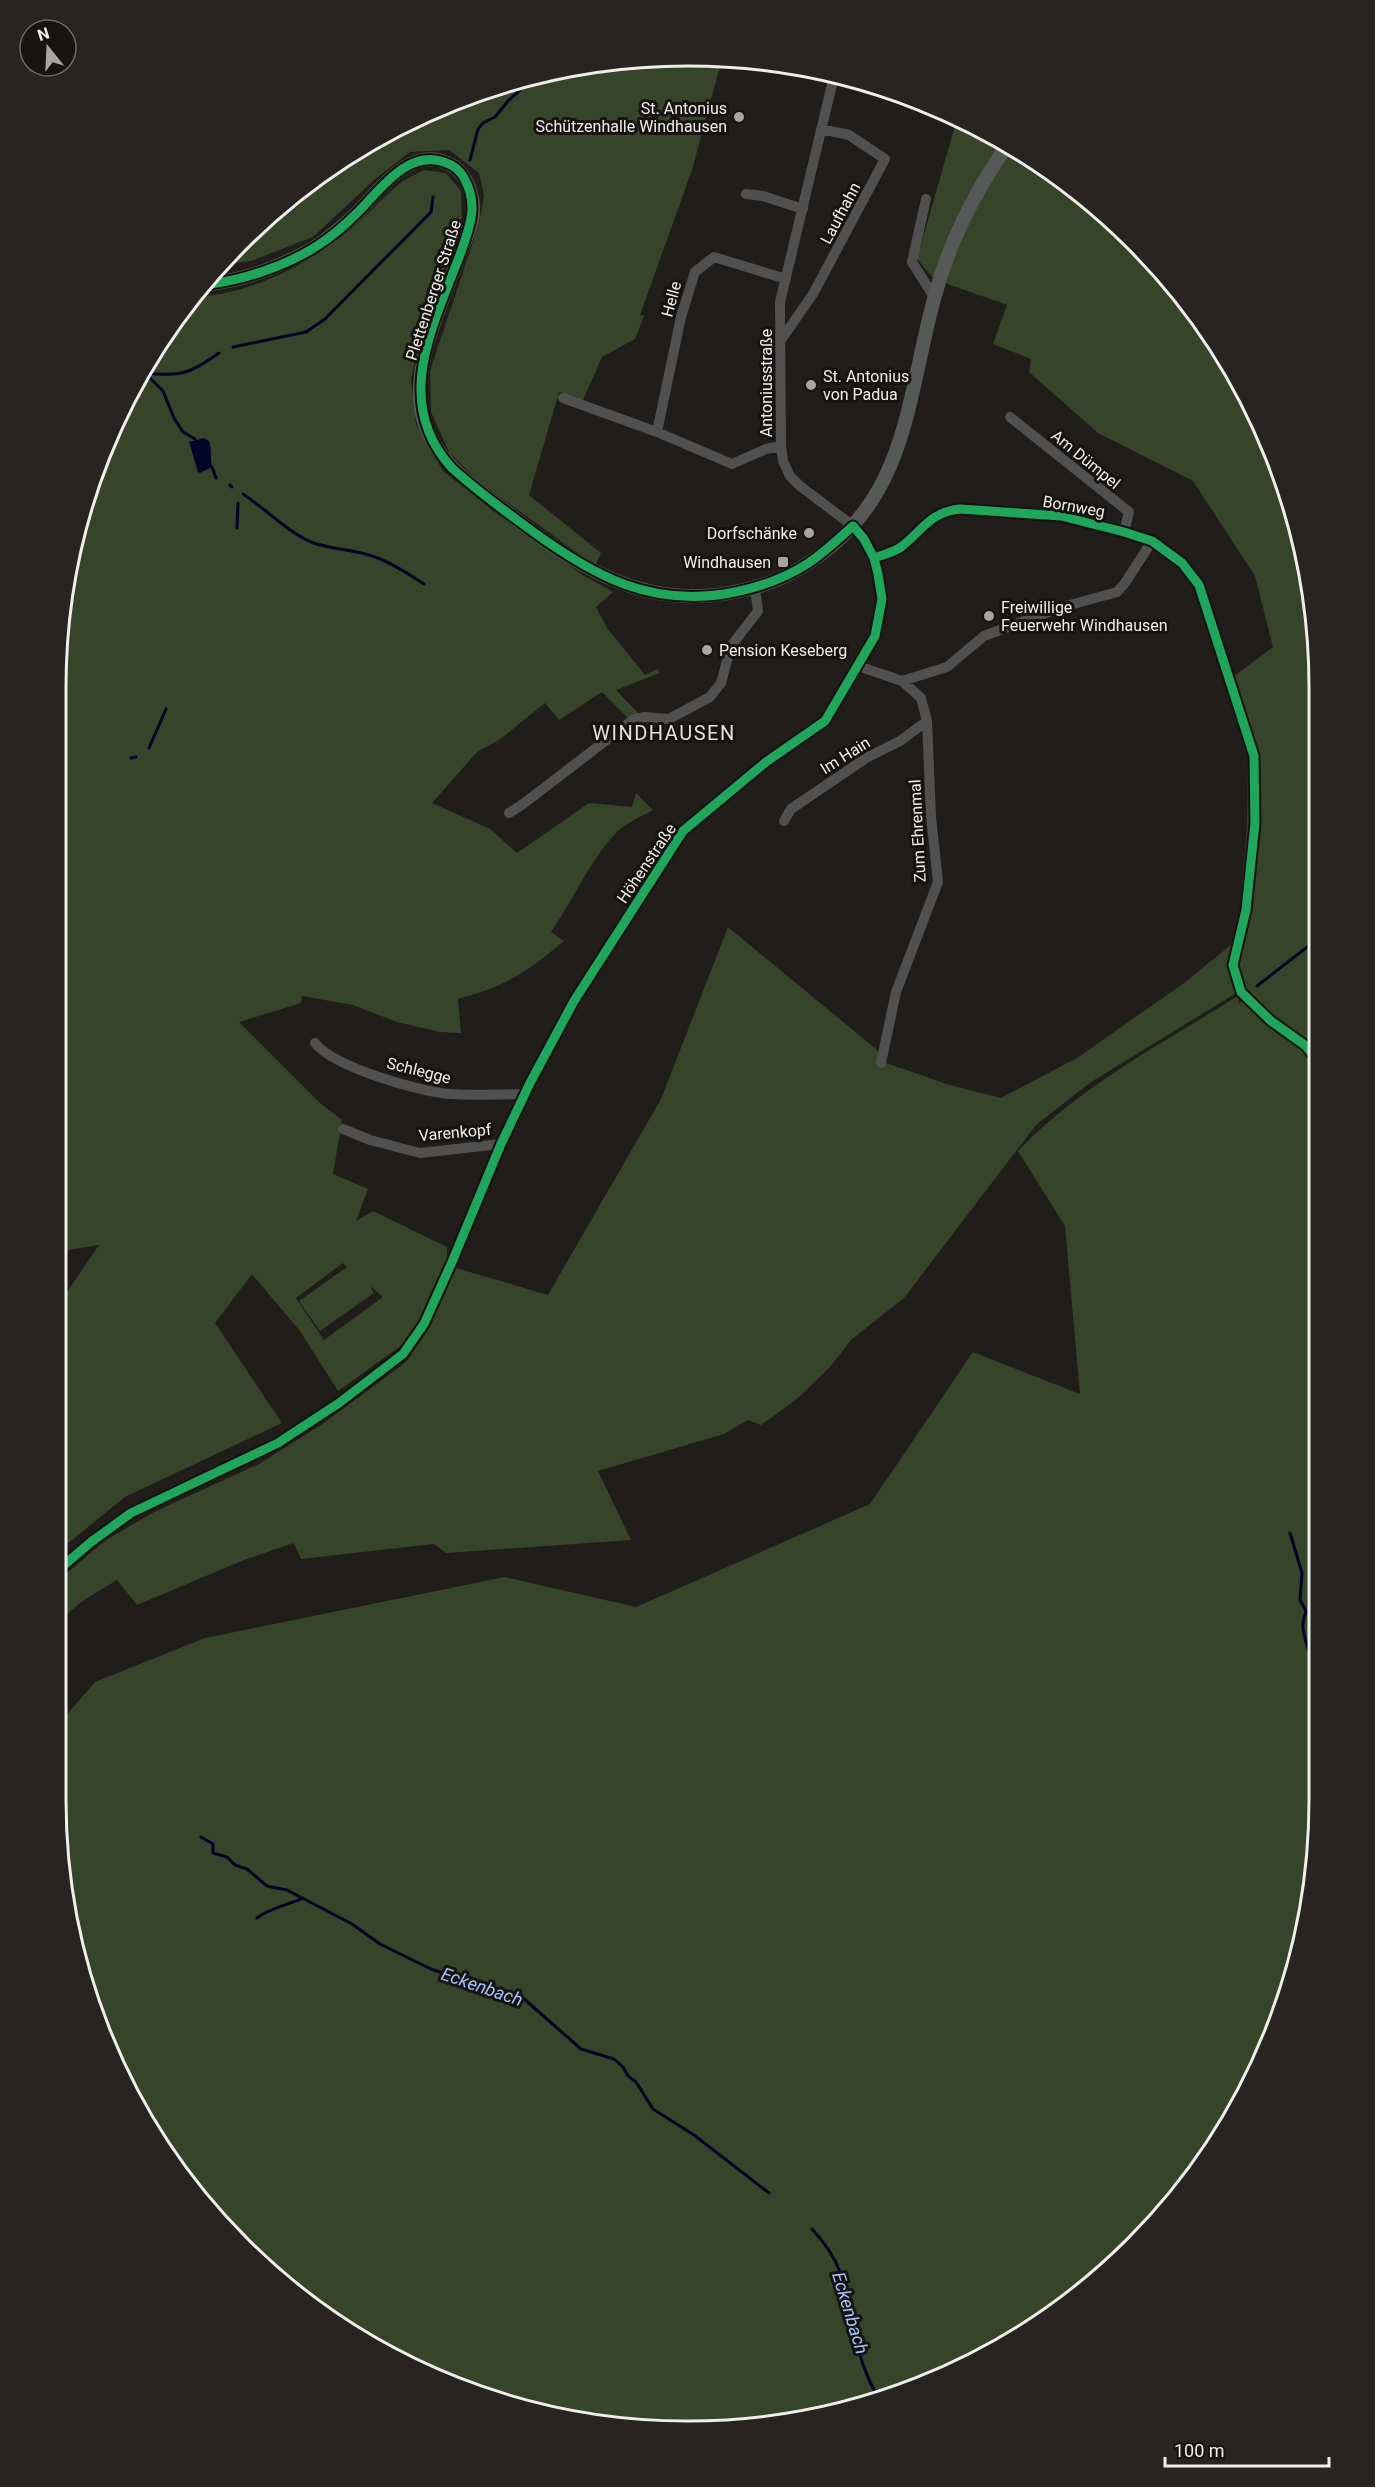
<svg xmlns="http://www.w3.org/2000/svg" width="1375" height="2487" font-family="Roboto,sans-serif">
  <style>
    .green { fill: #36442a; fill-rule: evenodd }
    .water { fill: #030427 }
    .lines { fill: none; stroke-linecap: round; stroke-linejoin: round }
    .stream { stroke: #030427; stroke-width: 3 }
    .minor { stroke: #4f504f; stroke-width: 10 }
    .major { stroke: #575858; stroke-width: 14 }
    .cycleway-casing { stroke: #171311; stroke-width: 13 }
    .cycleway { stroke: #20a55d; stroke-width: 9 }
    .poi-dot { fill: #a7a4a2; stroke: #171311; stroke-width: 2 }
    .labels { text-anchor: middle; stroke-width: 6; stroke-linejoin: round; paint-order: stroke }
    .poi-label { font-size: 16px; fill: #f0edeb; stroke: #171311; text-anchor: end }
    .street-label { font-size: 16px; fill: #f0edeb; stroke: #171311 }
    .water-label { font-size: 18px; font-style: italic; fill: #a2c3fe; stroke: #171311 }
    .quarter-label { font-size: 20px; letter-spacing: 1.5px; fill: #e5dfdb; stroke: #171311 }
    .rim { fill: none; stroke: #f0edeb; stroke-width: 3 }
  </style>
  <rect width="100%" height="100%" fill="#201d1b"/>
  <!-- green -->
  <path class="green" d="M 646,57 L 722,59 L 692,170 L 640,315 L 644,316 L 635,339 L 602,357 L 583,400 L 559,392 L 529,495 L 601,553 L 595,566 L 478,481 L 449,452 L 431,412 L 430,371 L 479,224 L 484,195 L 479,173 L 449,150 L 410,152 L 374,180 L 313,237 L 251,261 L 218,265 L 302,186 L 408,121 L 524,77 Z
    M 939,111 L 1003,140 L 1134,240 L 1213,337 L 1286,484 L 1314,605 L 1318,1840 L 1298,1963 L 1235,2115 L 1189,2185 L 1104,2274 L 1038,2325 L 930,2383 L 851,2410 L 729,2430 L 646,2430 L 524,2410 L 445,2383 L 337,2325 L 271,2274 L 186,2184 L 140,2115 L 89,2003 L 68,1922 L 56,1800 L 56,1727 L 95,1682 L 205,1638 L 505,1577 L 636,1607 L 870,1504 L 973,1352 L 1080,1394 L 1065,1226 L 1018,1151 C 1080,1086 1163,1043 1238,996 L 1239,1004 L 1248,995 L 1244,991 L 1238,992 L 1091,1082 L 1036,1125 L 904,1298 L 852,1339 L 830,1367 L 798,1398 L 761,1425 L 748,1420 L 724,1434 L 598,1471 L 631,1540 L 446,1553 L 434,1544 L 301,1559 L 294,1543 L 244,1560 L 137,1605 L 117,1580 L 84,1600 L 56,1623 L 56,1582 L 106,1540 L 154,1512 L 259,1464 L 321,1425 L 406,1362 L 428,1330 L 456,1268 L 548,1295 L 661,1099 L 728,927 L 876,1049 L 883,1062 L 950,1085 L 1001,1098 L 1077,1058 L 1184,983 L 1237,940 L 1247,828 L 1248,758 L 1225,683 L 1273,647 L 1255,576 L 1193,481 L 1098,433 L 1029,372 L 1031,359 L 993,344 L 1007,305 L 934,279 L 917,259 L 956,122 Z
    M 424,170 L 446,173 L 461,191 L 462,224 L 426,317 L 411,379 L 416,424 L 443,471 L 497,514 L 581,574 L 613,592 L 596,607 L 607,628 L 645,675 L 657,669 L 660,673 L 616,690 L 640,715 L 628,718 L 602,692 L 559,720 L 545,703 L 499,740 L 477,752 L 432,803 L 490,829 L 517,853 L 589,803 L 632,807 L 636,793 L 653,810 C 641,817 623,824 614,835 C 590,861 572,902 551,932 L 564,941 C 526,973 506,986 458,999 L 461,1033 L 440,1032 L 397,1022 L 353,1005 L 302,996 L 301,1003 L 239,1022 L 320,1103 L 342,1120 L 333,1174 L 368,1189 L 356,1221 L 373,1211 L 447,1247 L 447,1261 L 425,1323 L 413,1337 L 338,1391 L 300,1331 L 252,1274 L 215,1323 L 282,1423 L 125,1497 L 56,1553 L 56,1308 L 99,1245 L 56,1252 L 57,647 L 77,524 L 140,372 L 193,297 C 248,295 303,267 345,234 C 365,218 381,199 400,183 C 407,178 416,174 424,170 ZM 343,1263 L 347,1267 L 299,1301 L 320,1331 L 374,1293 L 370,1286 L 383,1297 L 324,1340 L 296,1298 Z"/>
  <!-- water -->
  <path class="water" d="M 204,438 L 209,441 C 212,449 210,458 212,467 L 200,473 L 198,472 L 189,442 Z"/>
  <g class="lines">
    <!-- stream -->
    <path class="stream" d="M 470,160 L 478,129 L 483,123 L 495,117 L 508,101 L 537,75
      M 233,347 L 306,332 L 325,319 L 431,212 L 433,197
      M 142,370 L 163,391 L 174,418 L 183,432 L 195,439
      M 146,373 C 181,377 191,373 219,353
      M 212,467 L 216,478
      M 230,485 L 232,487
      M 243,494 C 266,509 286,531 311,542 C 331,550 355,549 375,557 C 393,563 408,574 424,584
      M 237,528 L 238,503
      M 149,748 L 166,709
      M 131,758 L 136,757
      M 1257,986 L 1315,941
      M 1290,1533 L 1302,1573 L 1300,1600 L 1306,1611 C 1305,1615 1303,1621 1303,1625 C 1302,1633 1313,1666 1318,1672
      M 201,1837 L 213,1844 L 213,1853 L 227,1857 L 235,1865 L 247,1869 L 267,1886 L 287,1890 L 352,1924 L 380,1944 L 431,1969 L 478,1985 L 511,1992 L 523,1998 L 581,2049 L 614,2059 L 623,2067 L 628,2076 L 636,2082 L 653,2109 L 694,2135 L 769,2193
      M 257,1918 C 269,1908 288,1905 303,1898
      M 812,2229 C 824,2242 834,2255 840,2272 C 845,2285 845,2300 848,2313 C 853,2334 867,2385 881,2400"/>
    <!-- minor -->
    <path class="minor" d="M 746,194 L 763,196 L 803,209
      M 926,199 L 912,262 L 934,297
      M 781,340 L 813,294 L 885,159 L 849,135 L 821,129
      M 563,398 L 657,432 L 732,464 L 766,449 L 781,446
      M 1010,417 L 1129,512 L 1124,532
      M 657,432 L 681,317 L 695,272 L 714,257 L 786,279
      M 874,558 C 883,555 894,552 901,547 C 923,530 930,512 960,509 C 1031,514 1161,514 1199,586 C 1208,604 1213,627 1218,647
      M 858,666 L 902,681 L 921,698 L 927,721 L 931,816 L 938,882 L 896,992 L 881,1063
      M 902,681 L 947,667 L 984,636 L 1059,608 L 1117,592 L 1125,583 L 1152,541
      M 509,813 L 523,804 L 634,719 L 645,717 L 669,719 L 710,697 L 721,683 L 731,646 L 758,611 L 755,588
      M 784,821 L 791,809 L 866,758 L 900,741 L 927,721
      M 315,1043 C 334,1067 419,1092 451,1094 C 475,1096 500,1094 525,1094
      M 343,1129 L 370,1140 L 420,1153 L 501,1144
      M 56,1572 L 91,1542 L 131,1513 L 278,1443 L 339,1403 L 403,1354 L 424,1324 L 452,1262 L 501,1144 L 530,1083 L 574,1001 L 683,831 L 766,762 L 825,721 L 875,636 L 882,599 L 878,574 L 874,558 L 864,539 L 853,526 L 800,486 L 790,476 L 783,461 L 781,446 L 780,302 L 834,76"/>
    <!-- major -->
    <path class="major" d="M 202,285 C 241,281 281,267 315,247 C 330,238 343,226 356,214 C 379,191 409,146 447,163 C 468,172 476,199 472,221 C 469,233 463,245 459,256 C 442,304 408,371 424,422 C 437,462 471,484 503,509 C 573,564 641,611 734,592 C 756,588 778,581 797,570 C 907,507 905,407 934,299 C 948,245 976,190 1008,144"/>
    <!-- cycleway casing -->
    <g class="cycleway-casing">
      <path id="cycleway" d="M 874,558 C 883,555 894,552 901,547 C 923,530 930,512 960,509 L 1061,516 L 1124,532 L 1152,541 L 1182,563 L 1199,585 L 1254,756 L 1255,823 L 1246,910 L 1233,965 L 1241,992 L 1271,1021 L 1306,1046 L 1316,1059
        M 56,1572 L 91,1542 L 131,1513 L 278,1443 L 339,1403 L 403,1354 L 424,1324 L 452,1262 L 501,1144 L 530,1083 L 574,1001 L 683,831 L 766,762 L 825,721 L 875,636 L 882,599 L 878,574 L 874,558 L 864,539 L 853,526 C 838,539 824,553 807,564 C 785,578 760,587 735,592 C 652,609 593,576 528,528 C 502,509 476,490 452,468 C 391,402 434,324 461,252 C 470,227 479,204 464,178 C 460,170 453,165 444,162 C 406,149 379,192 356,214 C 344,226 331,237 317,246 C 284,267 241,281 202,285"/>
    </g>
    <!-- cycleway -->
    <use href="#cycleway" class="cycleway"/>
  </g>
  <!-- markers -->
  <g class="poi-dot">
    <circle cx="739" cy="117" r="6"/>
    <circle cx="811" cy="385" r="6"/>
    <circle cx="809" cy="533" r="6"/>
    <rect x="777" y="556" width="12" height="12" rx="3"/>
    <circle cx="989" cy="616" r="6"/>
    <circle cx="707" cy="650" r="6"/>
  </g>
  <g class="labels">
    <!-- poi labels -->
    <g class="poi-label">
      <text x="727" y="114">St. Antonius<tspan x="727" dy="18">Schützenhalle Windhausen</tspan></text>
      <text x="823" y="382" text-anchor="start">St. Antonius<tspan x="823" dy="18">von Padua</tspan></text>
      <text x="797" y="539">Dorfschänke</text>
      <text x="771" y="568">Windhausen</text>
      <text x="1001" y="613" text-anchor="start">Freiwillige<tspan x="1001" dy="18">Feuerwehr Windhausen</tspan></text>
      <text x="719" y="656" text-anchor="start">Pension Keseberg</text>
    </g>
    <!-- street labels -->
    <g class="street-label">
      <text transform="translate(840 213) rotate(-62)" y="6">Laufhahn</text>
      <text transform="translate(433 290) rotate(-72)" y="6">Plettenberger Straße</text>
      <text transform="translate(671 299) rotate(-75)" y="6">Helle</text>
      <text transform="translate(766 383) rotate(-90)" y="6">Antoniusstraße</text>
      <text transform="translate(1086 459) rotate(39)" y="6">Am Dümpel</text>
      <text transform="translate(1074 506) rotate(10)" y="6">Bornweg</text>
      <text transform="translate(845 755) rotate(-32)" y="6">Im Hain</text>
      <text transform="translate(917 831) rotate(-93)" y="6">Zum Ehrenmal</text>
      <text transform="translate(646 863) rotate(-56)" y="6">Höhenstraße</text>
      <text transform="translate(419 1070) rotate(14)" y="6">Schlegge</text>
      <text transform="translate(455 1132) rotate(-5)" y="6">Varenkopf</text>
    </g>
    <!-- water labels -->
    <g class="water-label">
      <text transform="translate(482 1987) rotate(19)" y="6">Eckenbach</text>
      <text transform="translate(850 2313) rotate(73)" y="6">Eckenbach</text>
    </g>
    <!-- quarter labels -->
    <g class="quarter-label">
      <text x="664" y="740">WINDHAUSEN</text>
    </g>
  </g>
  <!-- crop -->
  <path d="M0 0H1375V2487H0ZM687 66H688A621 621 0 0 1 1309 687V1800A621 621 0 0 1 688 2421H687A621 621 0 0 1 66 1800V687A621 621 0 0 1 687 66Z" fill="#282422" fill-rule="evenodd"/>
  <path class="rim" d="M687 66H688A621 621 0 0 1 1309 687V1800A621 621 0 0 1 688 2421H687A621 621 0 0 1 66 1800V687A621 621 0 0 1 687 66Z"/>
  <!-- north arrow -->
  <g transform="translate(48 48) rotate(342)"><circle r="28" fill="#171311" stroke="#6e6a68" stroke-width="1.5"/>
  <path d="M0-4.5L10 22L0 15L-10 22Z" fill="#a7a4a2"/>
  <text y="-9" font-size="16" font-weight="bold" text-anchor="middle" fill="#f0edeb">N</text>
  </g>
  <!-- scale -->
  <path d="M1165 2457v9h164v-9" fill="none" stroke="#f0edeb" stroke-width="3"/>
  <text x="1174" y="2457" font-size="18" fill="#f0edeb" stroke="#171311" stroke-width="4.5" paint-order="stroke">100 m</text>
</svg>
